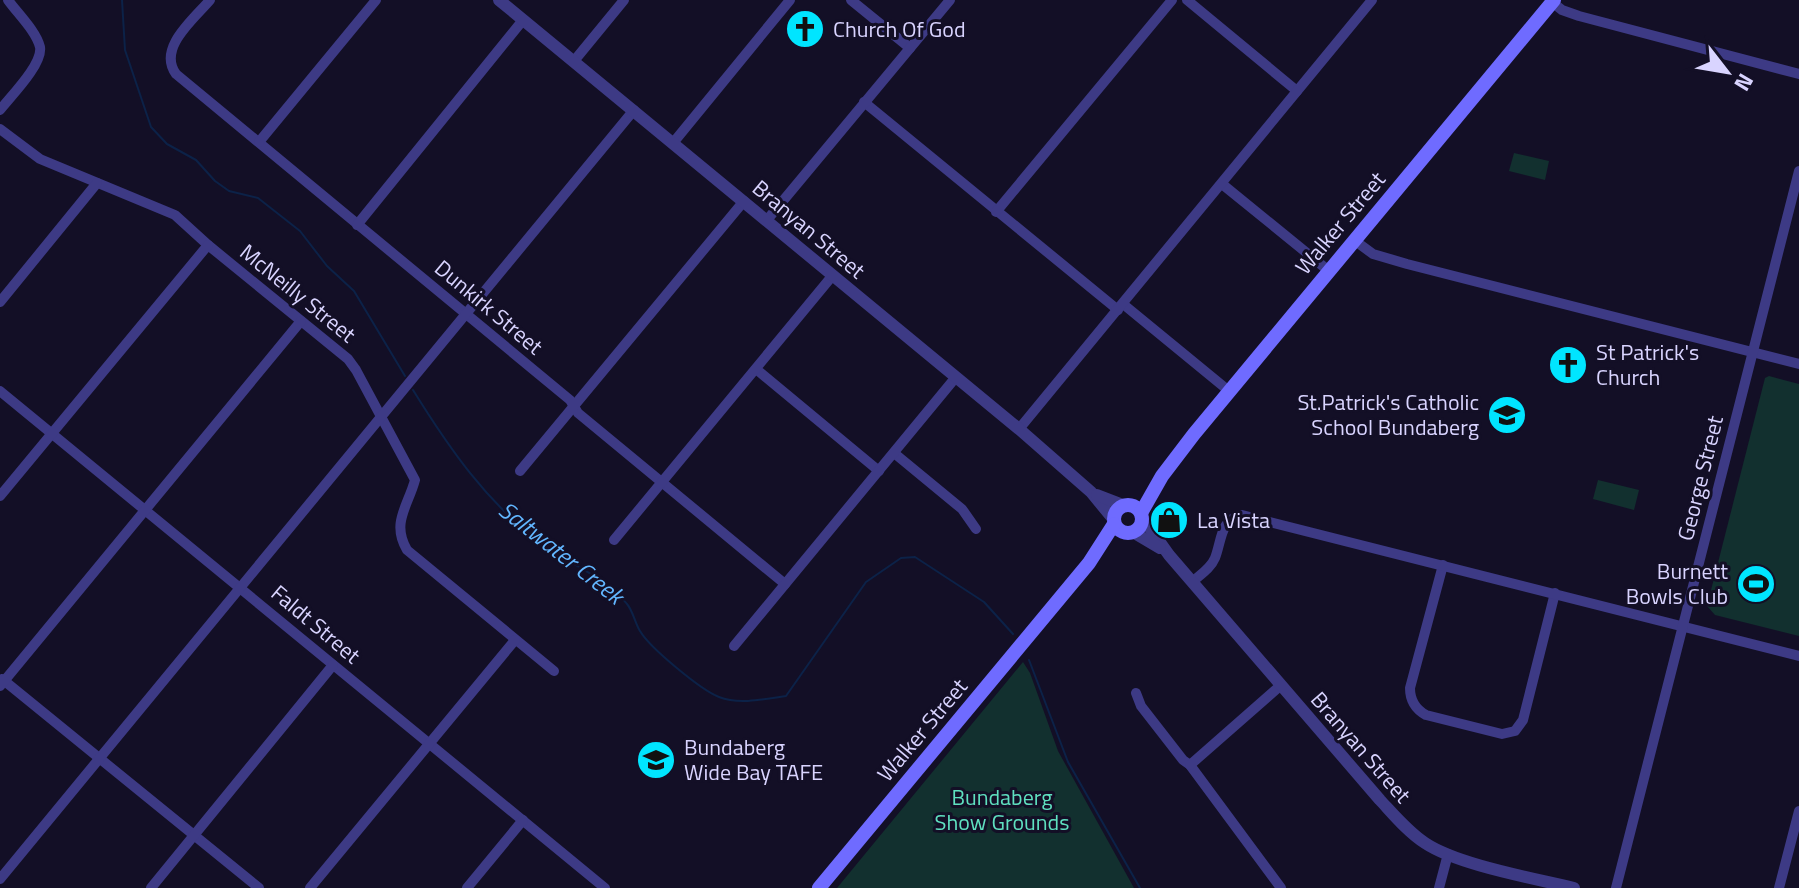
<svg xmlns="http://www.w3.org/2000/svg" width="1799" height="888" font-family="'Titillium Web',sans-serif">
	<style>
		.green { fill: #12302f }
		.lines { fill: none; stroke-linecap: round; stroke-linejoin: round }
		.stream { stroke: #0c2248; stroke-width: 2 }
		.minor { stroke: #3d3a85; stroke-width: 10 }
		.tertiary { stroke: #3d3a85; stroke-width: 12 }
		.secondary { stroke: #6f6bff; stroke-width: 14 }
		.labels { text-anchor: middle; stroke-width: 6; stroke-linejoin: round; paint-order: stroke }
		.poi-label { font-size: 22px; fill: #d9d4ff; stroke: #130f26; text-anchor: start }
		.street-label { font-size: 22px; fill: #d9d4ff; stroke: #130f26 }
		.park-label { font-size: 22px; fill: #5fe0c0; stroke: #130f26 }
		.water-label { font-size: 24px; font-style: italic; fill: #62b6ff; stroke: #130f26 }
	</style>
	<rect width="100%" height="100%" fill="#130f26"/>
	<g class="green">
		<polygon points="1514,153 1549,161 1545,180 1509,171"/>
		<polygon points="1769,376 1799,384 1799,636 1715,615 1707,606 1765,378"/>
		<polygon points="1598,480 1639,490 1634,510 1593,499"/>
		<polygon points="1023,662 1030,673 1058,751 1134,888 837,888"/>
	</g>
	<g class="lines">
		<g class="stream">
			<polyline points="122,0 125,50 151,127 167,144 196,160 215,181 229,191 258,198 300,231 327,266 354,291 405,376"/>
			<path d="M 413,390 C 449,448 487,503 542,544 C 569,564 606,577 627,604 C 633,611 635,623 640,631 C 650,648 701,690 719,697 C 739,705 766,699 786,696 L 866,582 L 901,558 L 915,557 L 984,602 L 1013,634"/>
			<polyline points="1029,660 1068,762 1140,888"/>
		</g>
		<g class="minor">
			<path d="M 210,0 C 194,19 157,48 176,74 L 570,400 L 578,413 L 785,584"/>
			<polyline points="851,0 910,48"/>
			<polyline points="1187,0 1297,91"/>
			<polyline points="1552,2 1562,10 1579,16 1799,74"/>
			<polyline points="574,61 624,0"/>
			<polyline points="864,102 1118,310"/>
			<path d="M 0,110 C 11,96 43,64 40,47 C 36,31 18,14 8,0"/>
			<path d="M 0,129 L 40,159 L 175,215 L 208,245 L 348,359 L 356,370 L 415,480 C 408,506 391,523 407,550 L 554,671"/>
			<polyline points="259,142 376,0"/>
			<polyline points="673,143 790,0"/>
			<polyline points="1222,184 1329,271"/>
			<polyline points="996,212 1172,0"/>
			<polyline points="767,220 950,0"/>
			<polyline points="357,225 523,20"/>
			<polyline points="1354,240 1373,254 1407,264 1799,364"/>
			<polyline points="0,302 97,183"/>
			<polyline points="1123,304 1229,391"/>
			<polyline points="756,369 879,471"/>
			<polyline points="0,391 605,888"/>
			<polyline points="1019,429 1372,0"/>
			<polyline points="894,453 962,509 976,529"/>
			<polyline points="520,471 744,201"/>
			<polyline points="0,496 208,245"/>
			<polyline points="614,540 833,275"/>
			<path d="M 1443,565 L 1410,688 C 1410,700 1415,709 1426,715 L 1502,734 L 1515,731 L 1523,720 L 1555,593"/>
			<path d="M 1192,582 C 1200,575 1211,568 1215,558 C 1222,540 1220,519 1242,515 L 1799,656"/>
			<polyline points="734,646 956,377"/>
			<polyline points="2,679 259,888"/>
			<polyline points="0,686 301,321"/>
			<polyline points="1136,693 1141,706 1183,760 1190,765 1281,888"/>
			<polyline points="1190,765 1280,686"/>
			<polyline points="0,879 634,110"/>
			<polyline points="151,888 333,665"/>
			<polyline points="310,888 515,640"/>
			<polyline points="467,888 523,820"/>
			<polyline points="1439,888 1448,854"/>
			<polyline points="1616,888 1799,171"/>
			<polyline points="1779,888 1799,811"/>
		</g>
		<g class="tertiary">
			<polyline points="499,0 1019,429 1091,492 1114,520"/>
			<polyline points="1097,495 1123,505"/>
			<path d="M 1142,517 L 1169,555 L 1380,800 C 1394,815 1408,832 1425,843 C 1458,865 1533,878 1574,888"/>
			<polyline points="1133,532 1160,548"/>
		</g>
		<g class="secondary">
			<circle cx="1128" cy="519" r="14"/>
			<polyline points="1141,513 1162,476 1194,434 1554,0"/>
			<polyline points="819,888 1089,563 1114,524"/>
		</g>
	</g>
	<defs>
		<symbol id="church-disc" viewBox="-11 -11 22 22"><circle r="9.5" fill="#00e5ff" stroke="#130f26"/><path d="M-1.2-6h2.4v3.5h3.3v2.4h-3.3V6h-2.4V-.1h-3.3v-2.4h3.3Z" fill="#111"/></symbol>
		<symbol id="school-disc" viewBox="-11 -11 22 22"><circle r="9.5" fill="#00e5ff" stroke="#130f26"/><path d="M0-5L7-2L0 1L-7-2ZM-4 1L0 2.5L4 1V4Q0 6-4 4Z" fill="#111"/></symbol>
		<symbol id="shop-disc" viewBox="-11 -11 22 22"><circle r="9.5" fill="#00e5ff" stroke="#130f26"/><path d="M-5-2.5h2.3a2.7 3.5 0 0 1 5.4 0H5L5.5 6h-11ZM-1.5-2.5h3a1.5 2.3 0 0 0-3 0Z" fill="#111"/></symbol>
		<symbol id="stadium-disc" viewBox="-11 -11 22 22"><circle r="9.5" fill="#00e5ff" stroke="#130f26"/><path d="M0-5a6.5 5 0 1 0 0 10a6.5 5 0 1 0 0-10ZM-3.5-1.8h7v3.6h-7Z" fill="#111"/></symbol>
		<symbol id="university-disc" viewBox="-11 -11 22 22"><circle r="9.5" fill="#00e5ff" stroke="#130f26"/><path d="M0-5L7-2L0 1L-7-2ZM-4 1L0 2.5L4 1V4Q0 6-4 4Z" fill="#111"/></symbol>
	</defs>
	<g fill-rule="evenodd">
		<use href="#church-disc" x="783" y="7" width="44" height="44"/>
		<use href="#church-disc" x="1546" y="343" width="44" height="44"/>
		<use href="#school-disc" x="1485" y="393" width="44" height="44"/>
		<use href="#shop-disc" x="1147" y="498" width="44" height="44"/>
		<use href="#stadium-disc" x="1734" y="562" width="44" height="44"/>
		<use href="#university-disc" x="634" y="738" width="44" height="44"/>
	</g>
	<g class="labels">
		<g class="poi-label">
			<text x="833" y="37">Church Of God</text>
			<text x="1596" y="360">St Patrick's<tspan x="1596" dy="25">Church</tspan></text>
			<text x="1479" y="410" text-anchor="end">St.Patrick's Catholic<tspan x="1479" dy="25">School Bundaberg</tspan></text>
			<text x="1197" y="528">La Vista</text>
			<text x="1728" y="579" text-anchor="end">Burnett<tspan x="1728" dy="25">Bowls Club</tspan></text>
			<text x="684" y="755">Bundaberg<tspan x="684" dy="25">Wide Bay TAFE</tspan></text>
		</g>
		<g class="street-label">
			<text transform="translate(1340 223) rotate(-50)" y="8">Walker Street</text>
			<text transform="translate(809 229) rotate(40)" y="8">Branyan Street</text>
			<text transform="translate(298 293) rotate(39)" y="8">McNeilly Street</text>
			<text transform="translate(489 307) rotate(40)" y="8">Dunkirk Street</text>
			<text transform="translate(1700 478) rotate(-76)" y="8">George Street</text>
			<text transform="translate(316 624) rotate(40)" y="8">Faldt Street</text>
			<text transform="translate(922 730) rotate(-50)" y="8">Walker Street</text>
			<text transform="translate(1361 747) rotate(49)" y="8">Branyan Street</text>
		</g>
		<g class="park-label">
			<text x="1002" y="805">Bundaberg<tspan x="1002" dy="25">Show Grounds</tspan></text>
		</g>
		<g class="water-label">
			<text transform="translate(561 553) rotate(38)" y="8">Saltwater Creek</text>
		</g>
	</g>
	<g transform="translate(1727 72) rotate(121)" stroke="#130f26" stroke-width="6" paint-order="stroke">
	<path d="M0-6L14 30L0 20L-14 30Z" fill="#d9d4ff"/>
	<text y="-12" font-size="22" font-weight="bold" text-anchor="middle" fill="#d9d4ff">N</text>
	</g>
</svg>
